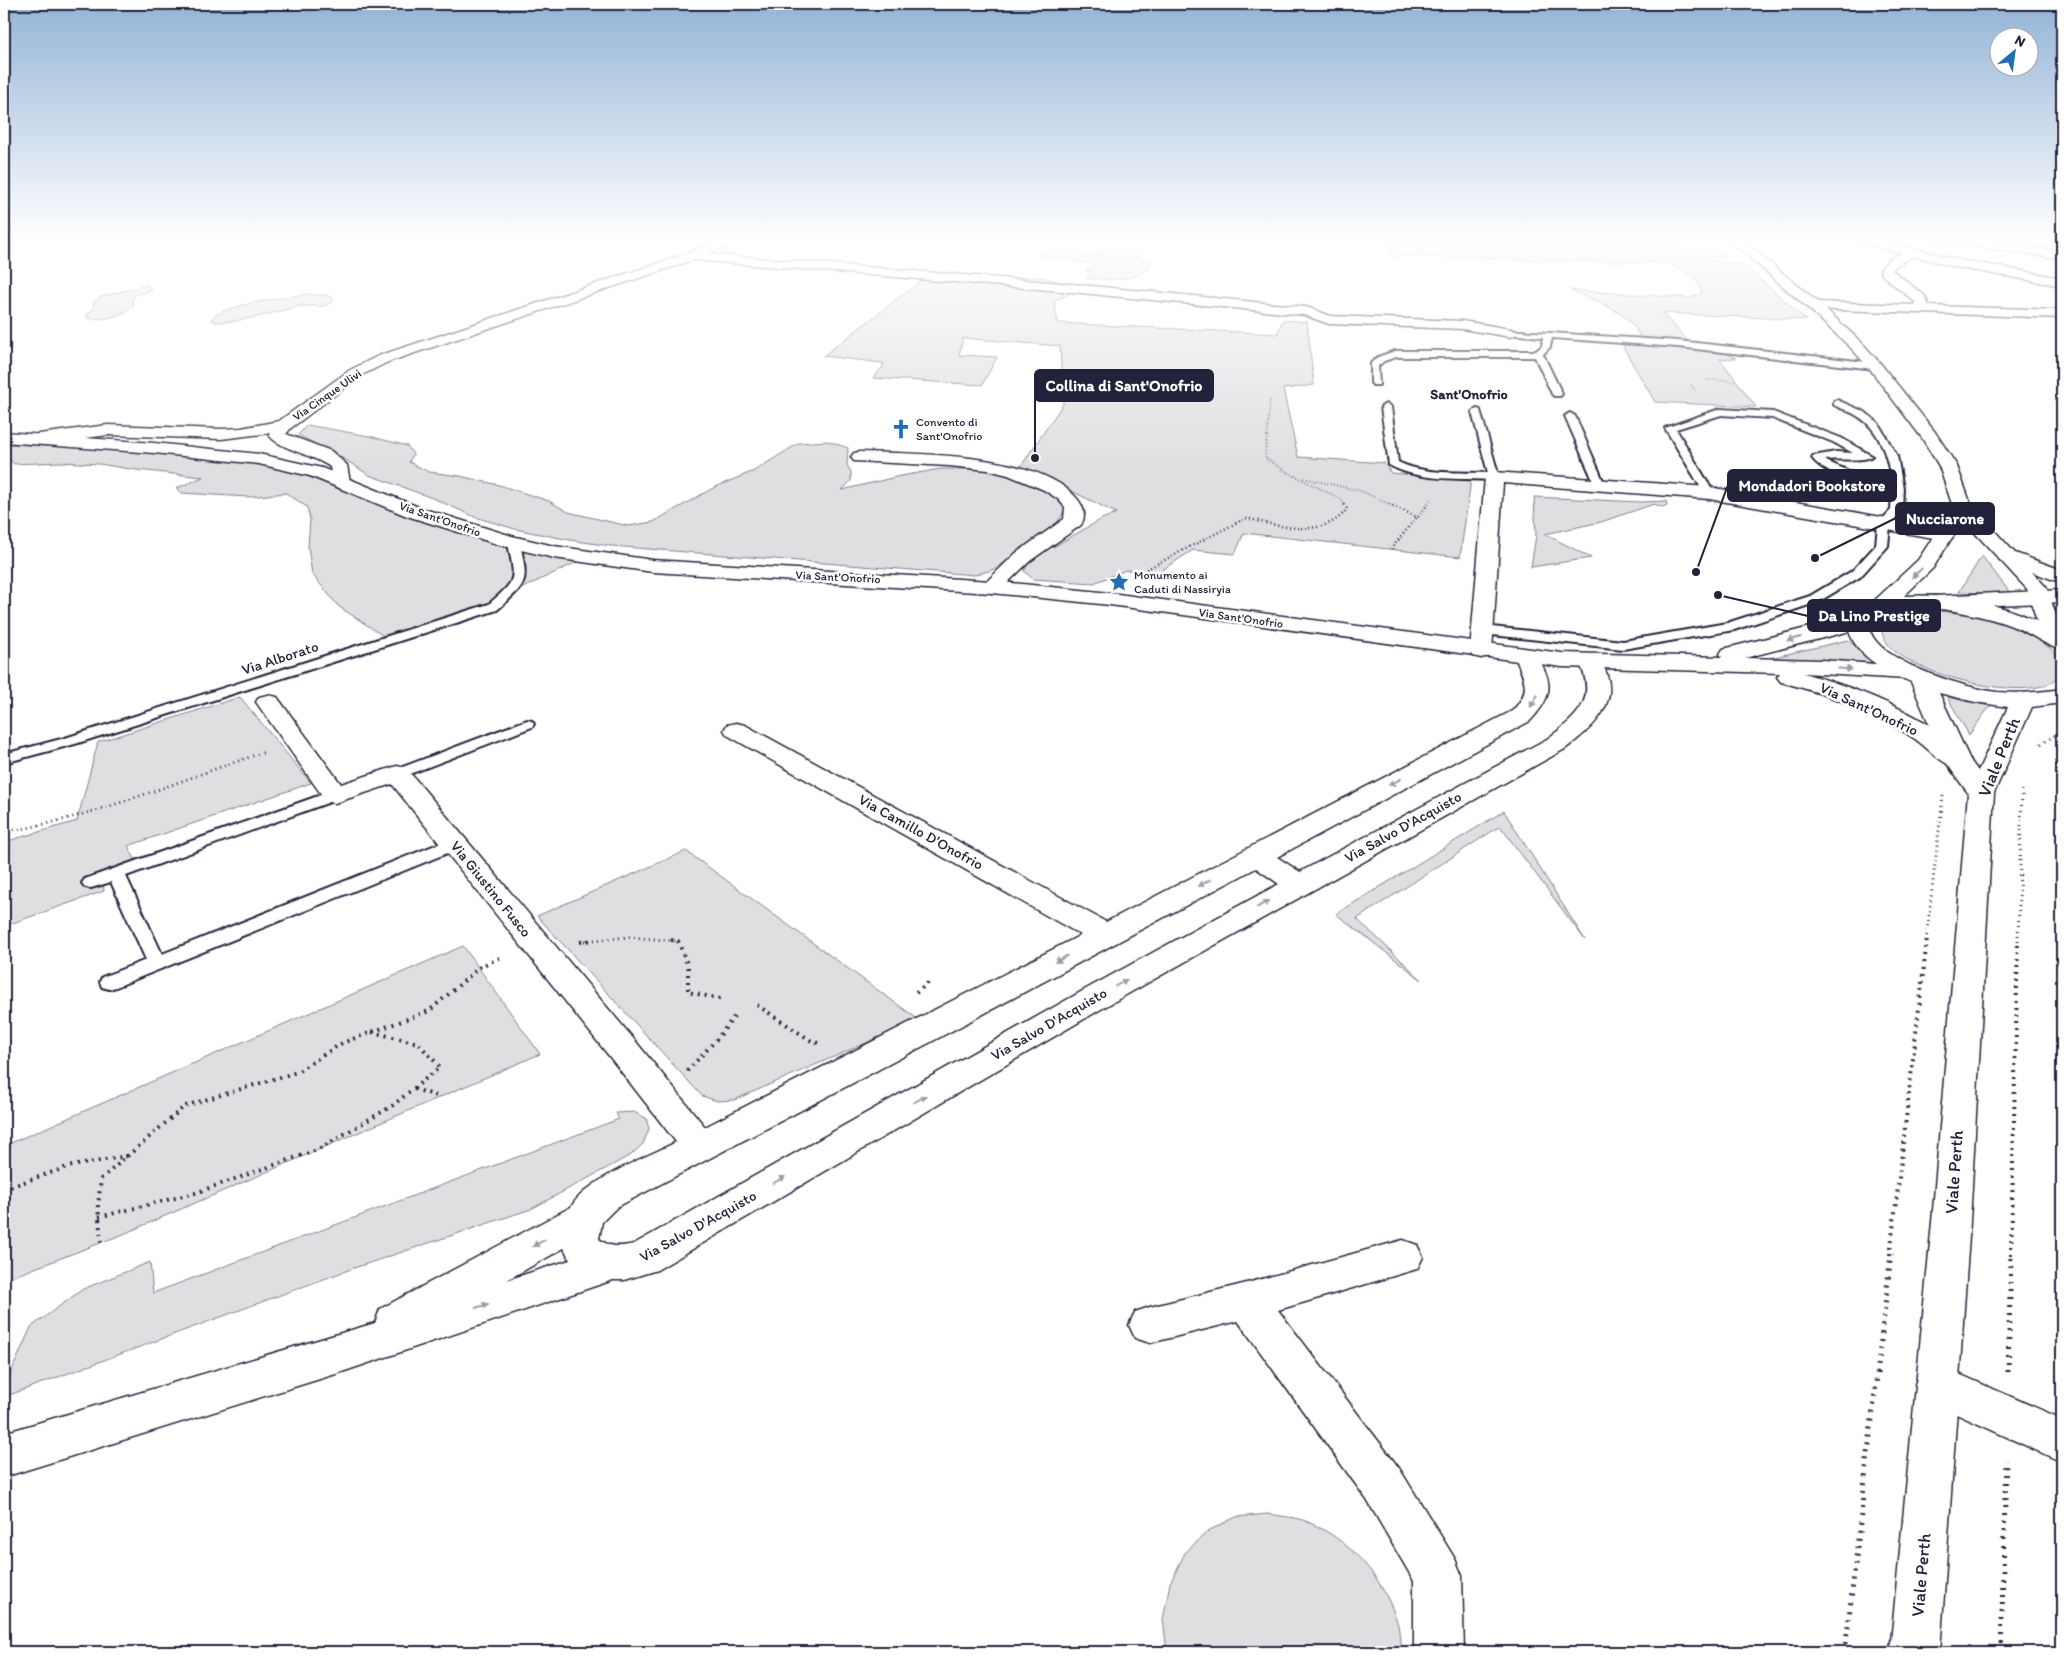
<svg xmlns="http://www.w3.org/2000/svg" width="2066" height="1656" font-family="Itim,sans-serif">
	<style>
		.green { fill: #dfdfe2; stroke: #80808e }
		.lines { fill: none; stroke-linecap: round; stroke-linejoin: round }
		.service-casing { stroke: #22223b; stroke-width: 4 }
		.minor-casing { stroke: #22223b; stroke-width: 3 }
		.tertiary-casing { stroke: #22223b; stroke-width: 3 }
		.secondary-casing { stroke: #22223b; stroke-width: 3 }
		.path-far4 { stroke: #22223b; stroke-width: 2; stroke-dasharray: 0.5 2.5; stroke-linecap: butt }
		.path-far3 { stroke: #22223b; stroke-width: 2.5; stroke-dasharray: 1 3; stroke-linecap: butt }
		.path-far2 { stroke: #22223b; stroke-width: 3; stroke-dasharray: 1 4; stroke-linecap: butt }
		.path-far1 { stroke: #22223b; stroke-width: 4; stroke-dasharray: 2 5; stroke-linecap: butt }
		.path { stroke: #22223b; stroke-width: 5; stroke-dasharray: 2 6; stroke-linecap: butt }
		.service { fill: #fff; fill-rule: evenodd }
		.minor { fill: #fff; fill-rule: evenodd }
		.tertiary { fill: #fff; fill-rule: evenodd }
		.secondary { fill: #fff; fill-rule: evenodd }
		.oneway { fill: #9c9ca7 }
		.labels { text-anchor: middle; stroke-width: 5; stroke-linejoin: round; paint-order: stroke }
		.far-street-label { font-size: 12px; fill: #22223b; stroke: #fff }
		.far-poi-label { font-size: 12px; fill: #22223b; stroke: #fff; text-anchor: start }
		.far-neighbourhood-label { font-size: 14px; font-weight: bold; fill: #22223b; stroke: #fff }
		.street-label { font-size: 15px; fill: #22223b; stroke: #fff }
		.near-street-label { font-size: 18px; fill: #22223b; stroke: #fff }
		.leader { fill: none; stroke: #22223b; stroke-width: 2 }
		.callout-dot { fill: #22223b; stroke: #fff; stroke-width: 2 }
		.callout { fill: #22223b; stroke: #22223b; stroke-width: 2 }
		.callout-label { font-size: 16px; text-anchor: middle; font-weight: bold; fill: #fff }
	</style>
	<rect width="100%" height="100%" fill="#fff"/>
	<filter id="ink" filterUnits="userSpaceOnUse"><feTurbulence type="fractalNoise" baseFrequency=".02" numOctaves="2"/><feDisplacementMap in="SourceGraphic" scale="10" xChannelSelector="R" yChannelSelector="G"/><feConvolveMatrix kernelMatrix="1 2 1 2 8 2 1 2 1" color-interpolation-filters="sRGB"/></filter>
	<g filter="url(#ink)">
		<g class="green">
			<path d="M 1660,238 L 1691,251 L 1725,251 L 1729,256 L 1704,257 L 1712,261 L 1744,265 L 1806,320 L 1662,313 L 1689,342 L 1640,339 C 1633,311 1593,301 1570,290 L 1689,298 L 1702,293 C 1697,273 1684,271 1667,263 L 1391,256 L 1387,240 Z"/>
			<path d="M 1055,249 C 1062,250 1070,250 1076,252 C 1085,254 1091,258 1101,256 L 1094,253 C 1105,247 1128,246 1137,255 L 1134,257 L 1151,261 C 1147,283 1104,280 1086,278 L 1091,272 L 1086,270 L 1095,266 L 1093,264 L 1040,255 L 1043,252 Z"/>
			<path d="M 926,277 L 1008,279 L 1022,277 L 1041,277 L 1057,281 L 1069,294 L 1054,301 L 1058,323 L 1277,334 L 1283,320 L 1307,322 L 1314,385 L 1283,389 L 1298,457 L 1384,463 L 1391,473 L 1471,480 L 1460,557 L 1244,533 L 1235,554 L 1193,550 L 1159,572 L 1126,570 L 1094,583 L 1033,579 L 1024,571 C 1031,559 1039,548 1053,547 L 1102,519 L 1116,513 L 1021,466 L 1063,404 L 1060,346 L 963,338 L 959,355 L 997,357 L 982,385 L 873,378 L 883,367 L 883,363 L 823,356 Z"/>
			<path d="M 147,285 L 152,290 L 135,295 L 132,300 L 134,306 C 123,316 102,321 87,318 L 87,314 L 93,310 L 94,302 L 100,297 Z"/>
			<path d="M 310,294 L 329,296 L 333,299 L 332,302 L 324,306 L 300,306 L 257,317 L 228,322 L 215,322 L 211,319 C 222,305 291,296 310,294 Z"/>
			<polygon points="1628,343 1723,352 1736,358 1720,359 1756,407 1655,402 1623,347"/>
			<polygon points="307,425 369,436 407,446 413,454 409,462 429,472 460,476 499,485 549,501 568,512 628,526 653,522 715,487 754,471 799,443 828,441 848,448 847,465 851,472 851,481 842,490 896,477 940,469 987,469 1038,480 1070,501 1053,530 995,569 975,575 611,546 570,540 515,529 475,517 435,499 369,475 341,457 298,435"/>
			<polygon points="8,444 140,451 262,463 296,472 441,527 577,562 485,606 385,637 338,606 312,574 308,547 310,519 307,507 286,493 248,497 182,493 177,488 203,477 137,470 99,464 61,462 14,464 4,454 4,450"/>
			<polygon points="1534,497 1640,502 1666,501 1667,505 1662,507 1654,504 1601,522 1545,534 1591,558 1531,567 1536,535"/>
			<polygon points="1982,556 2011,594 1959,592"/>
			<path d="M 1922,610 C 1964,612 2005,620 2041,642 C 2048,647 2057,653 2061,661 C 2062,664 2062,669 2062,672 C 2060,675 2057,679 2054,681 C 2023,703 1903,673 1885,640 C 1883,637 1882,632 1881,629 C 1890,613 1905,613 1922,610 Z"/>
			<polygon points="1848,640 1876,663 1770,658"/>
			<polygon points="240,697 311,783 128,846 136,861 102,874 104,891 4,926 4,842 77,821 98,742"/>
			<polygon points="1947,697 1990,706 1969,735"/>
			<polygon points="1504,811 1585,940 1500,826 1357,919 1422,980 1336,914"/>
			<polygon points="686,851 919,1020 734,1100 717,1101 702,1096 537,916"/>
			<polygon points="463,946 540,1054 121,1235 4,1280 4,1146"/>
			<polygon points="634,1112 646,1118 649,1129 643,1144 631,1155 531,1209 351,1269 4,1397 4,1388 31,1327 83,1289 150,1262 153,1293 619,1119 616,1113"/>
			<path d="M 1268,1514 C 1279,1516 1292,1517 1303,1520 C 1349,1538 1384,1577 1398,1625 C 1400,1634 1400,1644 1401,1652 L 1167,1652 L 1163,1619 L 1170,1583 L 1185,1553 L 1208,1531 L 1236,1517 Z"/>
		</g>
		<g class="lines">
			<defs>
				<g id="service">
					<polygon points="1503,330 1678,341 1875,363 1879,366 1875,369 1678,347 1552,338 1550,347 1543,354 1562,394 1560,396 1554,396 1552,394 1535,357 1396,357 1384,361 1378,366 1379,385 1373,385 1371,383 1371,363 1378,357 1395,351 1536,351 1542,346 1543,337 1506,334 1503,334"/>
					<path d="M 1837,400 L 1865,412 L 1878,423 L 1897,456 L 1903,488 L 1902,511 L 1890,525 L 1888,546 L 1860,577 L 1818,602 L 1734,630 L 1623,649 L 1482,634 L 1475,630 L 1482,626 L 1623,641 L 1727,623 L 1810,596 L 1852,571 L 1876,545 L 1878,524 L 1891,510 L 1892,486 C 1866,483 1830,480 1812,458 L 1813,456 L 1836,452 L 1853,453 L 1833,442 L 1772,418 L 1721,415 L 1676,429 L 1714,493 L 1709,496 L 1704,493 L 1665,428 L 1720,409 L 1773,412 L 1841,438 L 1872,456 C 1865,462 1837,458 1825,460 L 1828,462 L 1856,474 L 1891,479 C 1887,456 1880,430 1859,417 C 1852,412 1842,409 1834,405 L 1834,401 Z"/>
					<path d="M 1386,404 L 1391,407 L 1398,462 C 1424,475 1459,472 1488,473 L 1472,412 L 1477,409 L 1480,410 L 1499,477 L 1494,480 C 1460,478 1420,482 1389,465 L 1381,407 Z"/>
					<polygon points="1570,413 1575,416 1605,485 1604,487 1596,487 1595,485 1565,416"/>
					<path d="M 514,540 L 520,543 C 528,583 529,582 497,610 L 75,744 L 4,763 L 4,754 L 65,738 L 489,604 C 518,579 515,580 508,543 Z"/>
					<polygon points="527,720 532,721 534,724 532,727 402,777 392,777 389,774 392,771"/>
					<polygon points="335,790 341,792 343,795 341,798 126,876 162,954 448,840 460,840 462,844 460,848 116,987 109,989 102,987 100,982 102,977 146,960 111,882 91,888 85,887 82,883 85,879"/>
				</g>
				<g id="minor">
					<path d="M 727,238 L 744,238 L 708,254 L 1061,283 L 1306,307 L 1331,316 L 1462,321 L 1511,329 L 1518,333 L 1511,337 L 1462,329 L 1329,324 L 1304,315 L 1061,291 L 693,260 L 388,362 L 360,376 L 291,428 L 286,434 L 331,451 L 347,465 L 350,482 L 347,486 L 341,487 L 335,486 L 332,482 L 330,467 C 314,455 277,448 269,435 L 270,433 L 221,439 L 108,435 L 39,444 L 33,443 L 31,439 L 33,435 L 39,434 L 108,425 L 221,429 L 241,428 L 279,421 L 350,370 L 378,356 L 680,256 Z"/>
					<polygon points="1849,238 1870,238 1960,260 2062,278 2062,286 1960,268 1914,256 1897,265 1892,270 1925,296 1929,306 2062,310 2062,318 1809,309 1807,306 1809,303 1814,302 1916,305 1914,301 1883,276 1880,270 1889,259 1902,253 1850,240"/>
					<polygon points="1932,238 1964,238 2062,252 2062,259 1937,241"/>
					<path d="M 860,452 C 917,454 1042,452 1079,501 C 1084,508 1086,517 1081,525 L 1030,561 L 999,591 L 992,593 L 985,591 L 982,587 L 985,583 L 1016,553 L 1064,519 L 1065,507 L 1058,499 L 1044,490 L 1008,475 L 988,470 L 949,466 L 854,461 L 851,457 L 854,453 Z"/>
					<polygon points="1494,472 1709,487 1945,528 1952,530 1955,534 1952,538 1945,540 1709,499 1503,483 1492,651 1489,656 1481,658 1473,656 1470,651 1485,477 1488,473"/>
					<polygon points="2007,550 2062,570 2062,583 2000,560 1997,556 2000,552"/>
					<polygon points="2062,590 2062,602 1934,608 1926,607 1923,602 1926,597 1934,596"/>
					<path d="M 1526,650 L 1534,652 C 1554,681 1554,696 1530,721 L 1277,857 L 1300,872 L 1547,739 C 1577,717 1598,700 1579,662 L 1582,657 L 1590,655 L 1598,657 C 1626,698 1597,725 1565,749 L 1108,1005 L 657,1270 L 624,1280 L 613,1280 L 336,1374 L 4,1477 L 4,1433 L 375,1323 L 380,1309 L 571,1207 C 587,1179 647,1157 676,1142 L 613,1061 L 392,784 L 335,803 L 326,801 L 256,702 L 259,697 L 268,695 L 277,697 L 341,784 L 397,766 L 406,768 L 637,1043 L 705,1127 L 1081,935 L 727,735 L 724,730 L 727,725 L 736,723 L 745,725 L 1106,922 L 1512,711 C 1532,691 1525,680 1515,657 L 1518,652 ZM 1256,868 L 1279,884 L 1086,989 L 634,1244 C 620,1247 610,1248 599,1239 L 602,1222 L 617,1207 L 931,1042 ZM 564,1248 L 570,1260 L 507,1280 Z"/>
					<polygon points="1403,1240 1417,1245 1423,1257 1417,1269 1278,1310 1399,1468 1455,1559 1462,1576 1464,1652 1414,1652 1414,1581 1367,1500 1238,1321 1150,1343 1135,1338 1129,1325 1135,1312 1150,1307 1247,1283"/>
					<polygon points="1936,1364 2062,1419 2062,1462 1921,1398 1915,1384 1921,1370"/>
				</g>
				<path id="tertiary" d="M 4,432 L 154,443 L 259,454 L 322,468 L 421,508 L 512,536 L 554,546 L 653,560 L 992,581 L 1110,593 L 1562,653 L 1722,657 L 1720,654 L 1723,649 L 1858,615 L 1866,617 L 1869,622 L 1866,627 L 1745,658 L 1822,660 L 1915,667 L 1919,672 L 1915,677 L 1907,679 L 1803,673 C 1851,686 1942,719 1971,761 L 1967,766 C 1945,772 1930,748 1912,737 C 1873,710 1827,694 1781,682 L 1777,677 L 1780,673 L 1562,667 L 1110,605 L 992,593 L 653,572 L 554,558 L 500,545 L 407,516 L 310,476 L 259,464 L 154,453 L 4,442 Z"/>
				<path id="secondary" d="M 1727,238 L 1740,238 L 1819,303 L 1861,342 L 1880,363 L 1935,432 L 1957,466 L 1971,505 L 2046,587 L 2062,631 L 2062,650 C 2046,646 2032,634 2017,628 C 1987,615 1891,592 1869,623 C 1870,628 1870,633 1873,637 C 1890,665 1966,688 1997,692 C 2020,694 2040,692 2062,689 L 2062,703 L 2032,707 L 1994,793 L 1970,1222 L 1940,1652 L 1890,1652 L 1932,1222 L 1968,793 L 1945,761 L 1911,682 C 1884,670 1851,655 1847,622 L 1857,608 L 1874,601 L 1918,560 L 1953,507 L 1939,466 L 1922,438 L 1870,369 L 1851,348 L 1809,309 ZM 1963,520 L 2027,589 L 2037,621 C 1997,602 1948,593 1904,596 L 1933,568 ZM 1939,693 L 1975,702 L 2008,707 L 1978,771 L 1970,760 Z"/>
			</defs>
			<use href="#service" class="service-casing"/>
			<use href="#minor" class="minor-casing"/>
			<use href="#tertiary" class="tertiary-casing"/>
			<use href="#secondary" class="secondary-casing"/>
			<g class="path-far4">
				<polyline points="1707,380 1736,381"/>
				<polyline points="1691,385 1696,392"/>
				<polyline points="1270,400 1265,458 1287,472 1341,499 1345,505"/>
				<polyline points="1304,478 1361,491 1391,505"/>
				<polyline points="1427,505 1432,498"/>
			</g>
			<g class="path-far3">
				<polyline points="1389,504 1417,517 1391,549"/>
				<polyline points="1418,517 1428,504"/>
				<path d="M 1143,571 L 1246,518 C 1277,526 1324,540 1347,509 L 1344,504"/>
			</g>
			<g class="path-far2">
				<polyline points="2041,744 2062,731"/>
				<path d="M 4,832 C 95,818 178,780 265,752"/>
				<polyline points="584,941 629,937 678,941"/>
				<polyline points="1926,941 1943,796"/>
				<polyline points="2018,941 2022,786"/>
			</g>
			<g class="path-far1">
				<polyline points="671,940 678,941 688,966 688,992 725,1000"/>
				<polyline points="580,942 592,940"/>
				<polyline points="916,993 929,982"/>
				<polyline points="757,1005 810,1040 820,1044"/>
				<polyline points="687,1071 717,1039 737,1013"/>
				<polyline points="414,1089 441,1097"/>
				<polyline points="4,1189 67,1167 127,1156"/>
				<polyline points="99,1217 195,1193 317,1150 392,1106 440,1067 418,1043 372,1032"/>
				<polyline points="101,1242 98,1206 101,1179 185,1106 297,1072 342,1043 429,1011 481,966 502,957"/>
				<polyline points="1890,1255 1927,940"/>
				<polyline points="2011,1255 2018,940"/>
			</g>
			<g class="path">
				<polyline points="2008,1372 2011,1254"/>
				<polyline points="1845,1652 1891,1254"/>
				<polyline points="2001,1652 2006,1460"/>
			</g>
			<use href="#service" class="service"/>
			<use href="#minor" class="minor"/>
			<use href="#tertiary" class="tertiary"/>
			<use href="#secondary" class="secondary"/>
		</g>
		<defs><path id="oneway-solid" d="M-6-.8H1V-3.2L6.5 0L1 3.2V.8H-6Z" transform="scale(1.25)"/></defs>
		<g class="oneway">
			<use href="#oneway-solid" transform="translate(1917 573) rotate(137)"/>
			<use href="#oneway-solid" transform="translate(1794 639) rotate(165)"/>
			<use href="#oneway-solid" transform="translate(1845 669) rotate(3)"/>
			<use href="#oneway-solid" transform="translate(1534 701) rotate(122)"/>
			<use href="#oneway-solid" transform="translate(1395 782) rotate(152)"/>
			<use href="#oneway-solid" transform="translate(1204 883) rotate(152)"/>
			<use href="#oneway-solid" transform="translate(1263 904) rotate(-29)"/>
			<use href="#oneway-solid" transform="translate(1061 959) rotate(152)"/>
			<use href="#oneway-solid" transform="translate(1121 983) rotate(-29)"/>
			<use href="#oneway-solid" transform="translate(920 1099) rotate(-30)"/>
			<use href="#oneway-solid" transform="translate(779 1180) rotate(-30)"/>
			<use href="#oneway-solid" transform="translate(539 1243) rotate(151)"/>
			<use href="#oneway-solid" transform="translate(482 1306) rotate(-18)"/>
		</g>
	</g>
	<linearGradient id="sky" x2="0" y2="1"><stop stop-color="#93b4d6"/><stop offset="0.51" stop-color="#fff"/><stop offset="1" stop-color="#fff" stop-opacity="0"/></linearGradient>
	<rect width="2066" height="470" fill="url(#sky)"/>
	<defs>
		<symbol id="church-bare" viewBox="-9 -9 18 18"><path d="M-1.2-6h2.4v3.5h3.3v2.4h-3.3V6h-2.4V-.1h-3.3v-2.4h3.3Z" fill="#1f6fb2" stroke="#fff" stroke-width="2.5" paint-order="stroke"/></symbol>
		<symbol id="sight-bare" viewBox="-9 -9 18 18"><path d="M0-6L1.8-2.2L6-1.7L2.9 1.2L3.7 5.4L0 3.3L-3.7 5.4L-2.9 1.2L-6-1.7L-1.8-2.2Z" fill="#1f6fb2" stroke="#fff" stroke-width="2.5" paint-order="stroke"/></symbol>
	</defs>
	<g fill-rule="evenodd">
		<use href="#church-bare" x="887" y="415" width="28" height="28"/>
		<use href="#sight-bare" x="1105" y="568" width="28" height="28"/>
	</g>
	<g class="labels">
		<g class="far-street-label">
			<text transform="translate(327 395) rotate(-35)" y="4">Via Cinque Ulivi</text>
			<text transform="translate(440 519) rotate(19)" y="4">Via Sant'Onofrio</text>
			<text transform="translate(838 577) rotate(3)" y="4">Via Sant'Onofrio</text>
			<text transform="translate(1241 618) rotate(8)" y="4">Via Sant'Onofrio</text>
		</g>
		<g class="far-poi-label">
			<text x="916" y="426">Convento di<tspan x="916" dy="14">Sant'Onofrio</tspan></text>
			<text x="1134" y="579">Monumento ai<tspan x="1134" dy="14">Caduti di Nassiryia</tspan></text>
		</g>
		<g class="far-neighbourhood-label">
			<text x="1469" y="399">Sant'Onofrio</text>
		</g>
		<g class="street-label">
			<text transform="translate(280 658) rotate(-18)" y="5">Via Alborato</text>
			<text transform="translate(1869 709) rotate(25)" y="5">Via Sant'Onofrio</text>
			<text transform="translate(1403 827) rotate(-29)" y="5">Via Salvo D'Acquisto</text>
			<text transform="translate(921 832) rotate(29)" y="5">Via Camillo D'Onofrio</text>
			<text transform="translate(491 889) rotate(51)" y="5">Via Giustino Fusco</text>
			<text transform="translate(1049 1024) rotate(-30)" y="5">Via Salvo D'Acquisto</text>
			<text transform="translate(698 1226) rotate(-29)" y="5">Via Salvo D'Acquisto</text>
		</g>
		<g class="near-street-label">
			<text transform="translate(1999 757) rotate(-68)" y="6">Viale Perth</text>
			<text transform="translate(1954 1172) rotate(-86)" y="6">Viale Perth</text>
			<text transform="translate(1921 1575) rotate(-85)" y="6">Viale Perth</text>
		</g>
	</g>
	<path class="leader" d="M1035 458L1035 385M1696 572L1728 485M1815 558L1896 518M1718 595L1808 616"/>
	<g class="callout-dot">
		<circle cx="1035" cy="458" r="5"/>
		<circle cx="1696" cy="572" r="5"/>
		<circle cx="1815" cy="558" r="5"/>
		<circle cx="1718" cy="595" r="5"/>
	</g>
	<g class="callout">
		<rect x="1035" y="370" width="178" height="31" rx="5"/>
		<rect x="1728" y="470" width="168" height="31" rx="5"/>
		<rect x="1896" y="503" width="98" height="31" rx="5"/>
		<rect x="1808" y="600" width="132" height="31" rx="5"/>
	</g>
	<g class="callout-label">
		<text x="1124" y="391">Collina di Sant'Onofrio</text>
		<text x="1812" y="491">Mondadori Bookstore</text>
		<text x="1945" y="524">Nucciarone</text>
		<text x="1874" y="621">Da Lino Prestige</text>
	</g>
	<rect width="2066" height="1656" fill="none" stroke="#fff" stroke-width="20"/>
	<rect x="10" y="10" width="2046" height="1636" fill="none" stroke="#22223b" stroke-width="2" filter="url(#ink)"/>
	<g transform="translate(2014 52) rotate(29)"><circle r="24" fill="#ffffff" stroke="#a7a7b1"/>
	<path d="M0-4L9 19L0 12L-9 19Z" fill="#1f6fb2"/>
	<text y="-8" font-size="14" font-weight="bold" text-anchor="middle" fill="#22223b">N</text>
	</g>
</svg>
